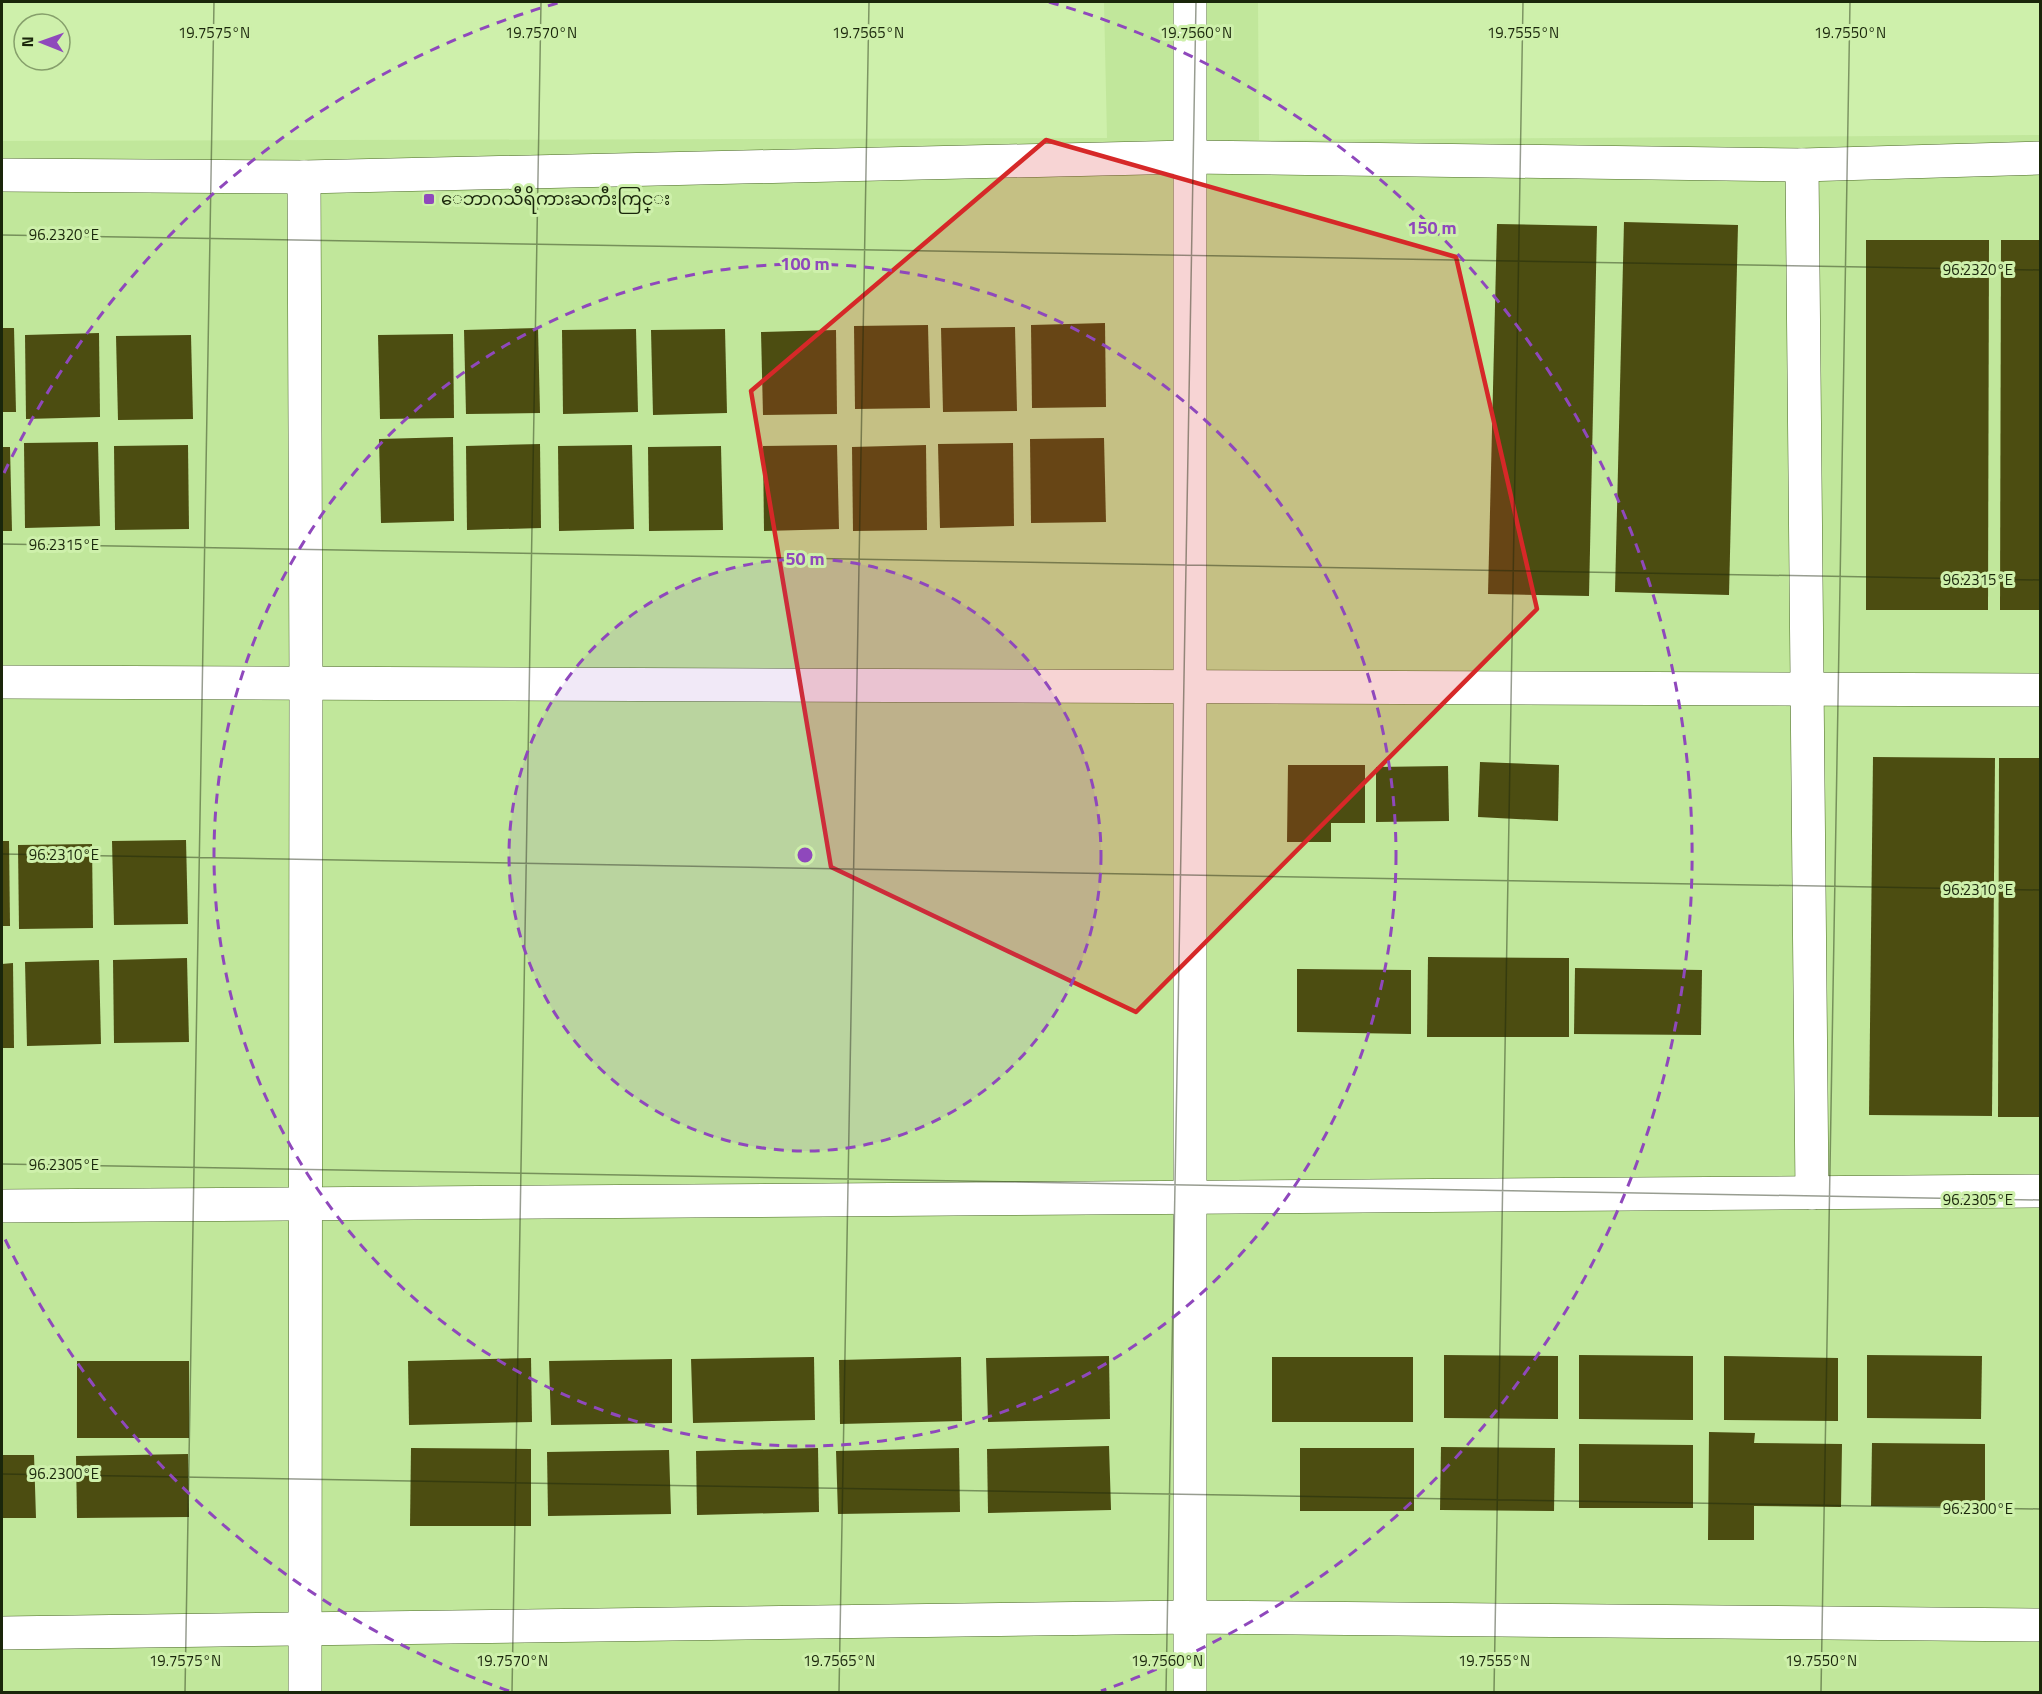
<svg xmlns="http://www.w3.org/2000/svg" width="2042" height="1694" font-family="'Titillium Web','Noto Sans Myanmar',sans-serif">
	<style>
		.built { fill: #c1e79b }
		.building { fill: #4c4d11 }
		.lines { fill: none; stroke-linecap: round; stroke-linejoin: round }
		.minor-casing { stroke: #4b6827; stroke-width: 34 }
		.minor { stroke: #fff; stroke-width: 33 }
		.marked { fill: #d62828; fill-opacity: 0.2; stroke: #d62828; stroke-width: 4.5; stroke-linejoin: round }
		.ticks { fill: none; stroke: #1a260b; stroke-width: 1.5; stroke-opacity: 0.45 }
		.ring { fill: none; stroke: #8f48bc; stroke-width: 3; stroke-dasharray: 10 8 }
		.poi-dot { fill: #8f48bc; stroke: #cef0ab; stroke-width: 2 }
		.labels { text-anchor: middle; stroke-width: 6; stroke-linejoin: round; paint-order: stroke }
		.poi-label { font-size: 18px; fill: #1a260b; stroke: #cef0ab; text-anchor: start }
		.ticks-label { font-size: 15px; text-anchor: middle; fill: #1a260b; stroke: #cef0ab; stroke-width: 6; stroke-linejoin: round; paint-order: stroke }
		.centre { fill: #8f48bc; stroke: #cef0ab; stroke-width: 3 }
		.ring-label { font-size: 18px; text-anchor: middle; font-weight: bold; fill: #8f48bc; stroke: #cef0ab; stroke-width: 6; stroke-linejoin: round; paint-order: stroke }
	</style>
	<rect width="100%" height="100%" fill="#cef0ab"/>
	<polygon class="built" points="1104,2 1258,2 1259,140 2040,135 2040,1692 2,1692 2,141 1107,138"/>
	<g class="building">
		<polygon points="1624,222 1738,225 1729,595 1615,592"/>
		<polygon points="1497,224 1597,226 1589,596 1488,594"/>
		<polygon points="1866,240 1989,240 1988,610 1866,610"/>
		<polygon points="2001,240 2040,240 2040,610 2000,610"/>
		<polygon points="1105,323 1106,407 1032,408 1031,325"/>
		<polygon points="928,325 930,408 855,409 854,326"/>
		<polygon points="1015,327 1017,411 943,412 941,328"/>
		<polygon points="2,328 14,328 16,412 2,412"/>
		<polygon points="538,328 540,413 466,414 464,330"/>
		<polygon points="636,329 638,412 563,414 562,330"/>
		<polygon points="725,329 727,413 653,415 651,330"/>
		<polygon points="836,330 837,414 763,415 761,332"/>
		<polygon points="99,333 100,417 26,419 25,335"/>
		<polygon points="453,334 454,418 380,419 378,335"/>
		<polygon points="191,335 193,419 118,420 116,336"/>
		<polygon points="453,437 454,521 381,523 379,439"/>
		<polygon points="1104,438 1106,522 1031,523 1030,439"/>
		<polygon points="98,442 100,526 25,528 24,443"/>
		<polygon points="1013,443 1014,526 940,528 938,444"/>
		<polygon points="540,444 541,528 467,530 466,446"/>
		<polygon points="188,445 189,529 115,530 114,446"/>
		<polygon points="632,445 634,529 559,531 558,446"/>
		<polygon points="837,445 839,529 764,531 763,446"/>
		<polygon points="926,445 927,530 853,531 852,447"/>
		<polygon points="721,446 723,530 649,531 648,447"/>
		<polygon points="2,447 10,447 12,531 2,531"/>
		<polygon points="1873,757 1995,758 1992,1116 1869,1115"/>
		<polygon points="1999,758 2040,758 2040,1117 1998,1117"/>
		<polygon points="1480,762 1559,765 1558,821 1478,817"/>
		<polygon points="1288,765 1365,765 1365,823 1331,823 1331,842 1287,842"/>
		<polygon points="1448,766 1449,821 1376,822 1376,767"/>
		<polygon points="186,840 188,924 114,925 112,841"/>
		<polygon points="2,841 9,841 10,926 2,926"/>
		<polygon points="92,844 93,928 19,929 18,845"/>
		<polygon points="1428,957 1569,958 1569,1037 1427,1037"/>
		<polygon points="187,958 189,1042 114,1043 113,960"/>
		<polygon points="99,960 101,1044 27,1046 25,962"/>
		<polygon points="13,963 14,1048 2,1048 2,964"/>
		<polygon points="1575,968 1702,970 1701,1035 1574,1034"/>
		<polygon points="1297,969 1411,970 1411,1034 1297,1032"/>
		<polygon points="1444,1355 1558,1356 1558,1419 1444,1418"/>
		<polygon points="1579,1355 1693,1356 1693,1420 1579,1419"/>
		<polygon points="1867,1355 1982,1356 1981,1419 1867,1418"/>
		<polygon points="1109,1356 1110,1419 988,1422 986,1358"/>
		<polygon points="1724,1356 1838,1358 1838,1421 1724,1420"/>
		<polygon points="814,1357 815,1420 693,1423 691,1359"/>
		<polygon points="961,1357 962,1421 840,1424 839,1360"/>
		<rect x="1272" y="1357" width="141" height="65"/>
		<polygon points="531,1358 532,1422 409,1425 408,1361"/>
		<polygon points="672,1359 672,1423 551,1425 549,1361"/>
		<rect x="77" y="1361" width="112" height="77"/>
		<polygon points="1709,1432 1755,1433 1754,1443 1842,1444 1841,1507 1754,1506 1754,1540 1708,1540"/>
		<polygon points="1872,1443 1985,1444 1985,1507 1871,1506"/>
		<polygon points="1579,1444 1693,1445 1693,1508 1579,1508"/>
		<polygon points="1109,1446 1111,1510 988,1513 987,1449"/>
		<polygon points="1441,1447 1555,1448 1554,1511 1440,1510"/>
		<polygon points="411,1448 531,1449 531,1526 410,1526"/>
		<polygon points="818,1448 819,1512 697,1515 696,1451"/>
		<polygon points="959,1448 960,1512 838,1514 836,1451"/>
		<rect x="1300" y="1448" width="114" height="63"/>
		<polygon points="669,1450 671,1514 548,1516 547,1452"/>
		<polygon points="188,1454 189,1517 77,1518 76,1456"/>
		<polygon points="2,1455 34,1455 36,1518 2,1518"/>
	</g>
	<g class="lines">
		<defs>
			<g id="minor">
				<polyline points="1190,2 1190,1692"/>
				<polyline points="1802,165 1812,1193"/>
				<polyline points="2,175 304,177 1189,157 1802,165 2040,158"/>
				<polyline points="304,177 306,683 305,1692"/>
				<polyline points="2,682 2040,690"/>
				<polyline points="2,1206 2040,1191"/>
				<polyline points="2,1633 1191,1617 2040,1625"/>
			</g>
		</defs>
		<use href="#minor" class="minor-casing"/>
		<use href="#minor" class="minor"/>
	</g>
	<path class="marked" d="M 1046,140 L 1456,257 L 1537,609 L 1136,1012 L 831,867 L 751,391 Z"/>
	<path class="ticks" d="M 2,235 L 2040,270M 2,544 L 2040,580M 2,854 L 2040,890M 2,1164 L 2040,1200M 2,1474 L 2040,1509M 185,1692 L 214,2M 512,1692 L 541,2M 839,1692 L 869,2M 1166,1692 L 1196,2M 1494,1692 L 1523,2M 1821,1692 L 1850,2"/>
	<circle cx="805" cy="855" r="296" fill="#8f48bc" fill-opacity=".12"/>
	<g class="ring">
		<circle cx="805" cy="855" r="296"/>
		<circle cx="805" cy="855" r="591"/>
		<path d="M509 1691A887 887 0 0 1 4 1237M4 473A887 887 0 0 1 561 2M1049 2A887 887 0 0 1 1101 1691"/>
	</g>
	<rect class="poi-dot" x="423" y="193" width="12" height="12" rx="3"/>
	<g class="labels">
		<g class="poi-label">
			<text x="441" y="205">ေဘာဂသီရိကားႀကီးကြင္း</text>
		</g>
	</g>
	<g class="ticks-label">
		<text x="214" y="38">19.7575°N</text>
		<text x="541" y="38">19.7570°N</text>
		<text x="868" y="38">19.7565°N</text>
		<text x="1196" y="38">19.7560°N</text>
		<text x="1523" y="38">19.7555°N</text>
		<text x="1850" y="38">19.7550°N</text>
		<text x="64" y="240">96.2320°E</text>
		<text x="1978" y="275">96.2320°E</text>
		<text x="64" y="550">96.2315°E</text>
		<text x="1978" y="585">96.2315°E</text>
		<text x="64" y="860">96.2310°E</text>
		<text x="1978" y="895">96.2310°E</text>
		<text x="64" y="1170">96.2305°E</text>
		<text x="1978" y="1205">96.2305°E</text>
		<text x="64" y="1479">96.2300°E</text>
		<text x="1978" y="1514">96.2300°E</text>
		<text x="185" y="1666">19.7575°N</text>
		<text x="512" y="1666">19.7570°N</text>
		<text x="839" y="1666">19.7565°N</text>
		<text x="1167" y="1666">19.7560°N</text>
		<text x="1494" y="1666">19.7555°N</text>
		<text x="1821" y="1666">19.7550°N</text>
	</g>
	<circle cx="805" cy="855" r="9" class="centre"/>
	<g class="ring-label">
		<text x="1432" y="234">150 m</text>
		<text x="805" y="270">100 m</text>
		<text x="805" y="565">50 m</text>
	</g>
	<rect width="2042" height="1694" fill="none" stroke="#1a260b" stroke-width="6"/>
	<g transform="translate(42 42) rotate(271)"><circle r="28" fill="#cef0ab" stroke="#869f6b" stroke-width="1.5"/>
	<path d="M0-4.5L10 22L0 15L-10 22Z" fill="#8f48bc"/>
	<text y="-9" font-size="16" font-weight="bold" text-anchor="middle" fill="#1a260b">N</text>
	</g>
</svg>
